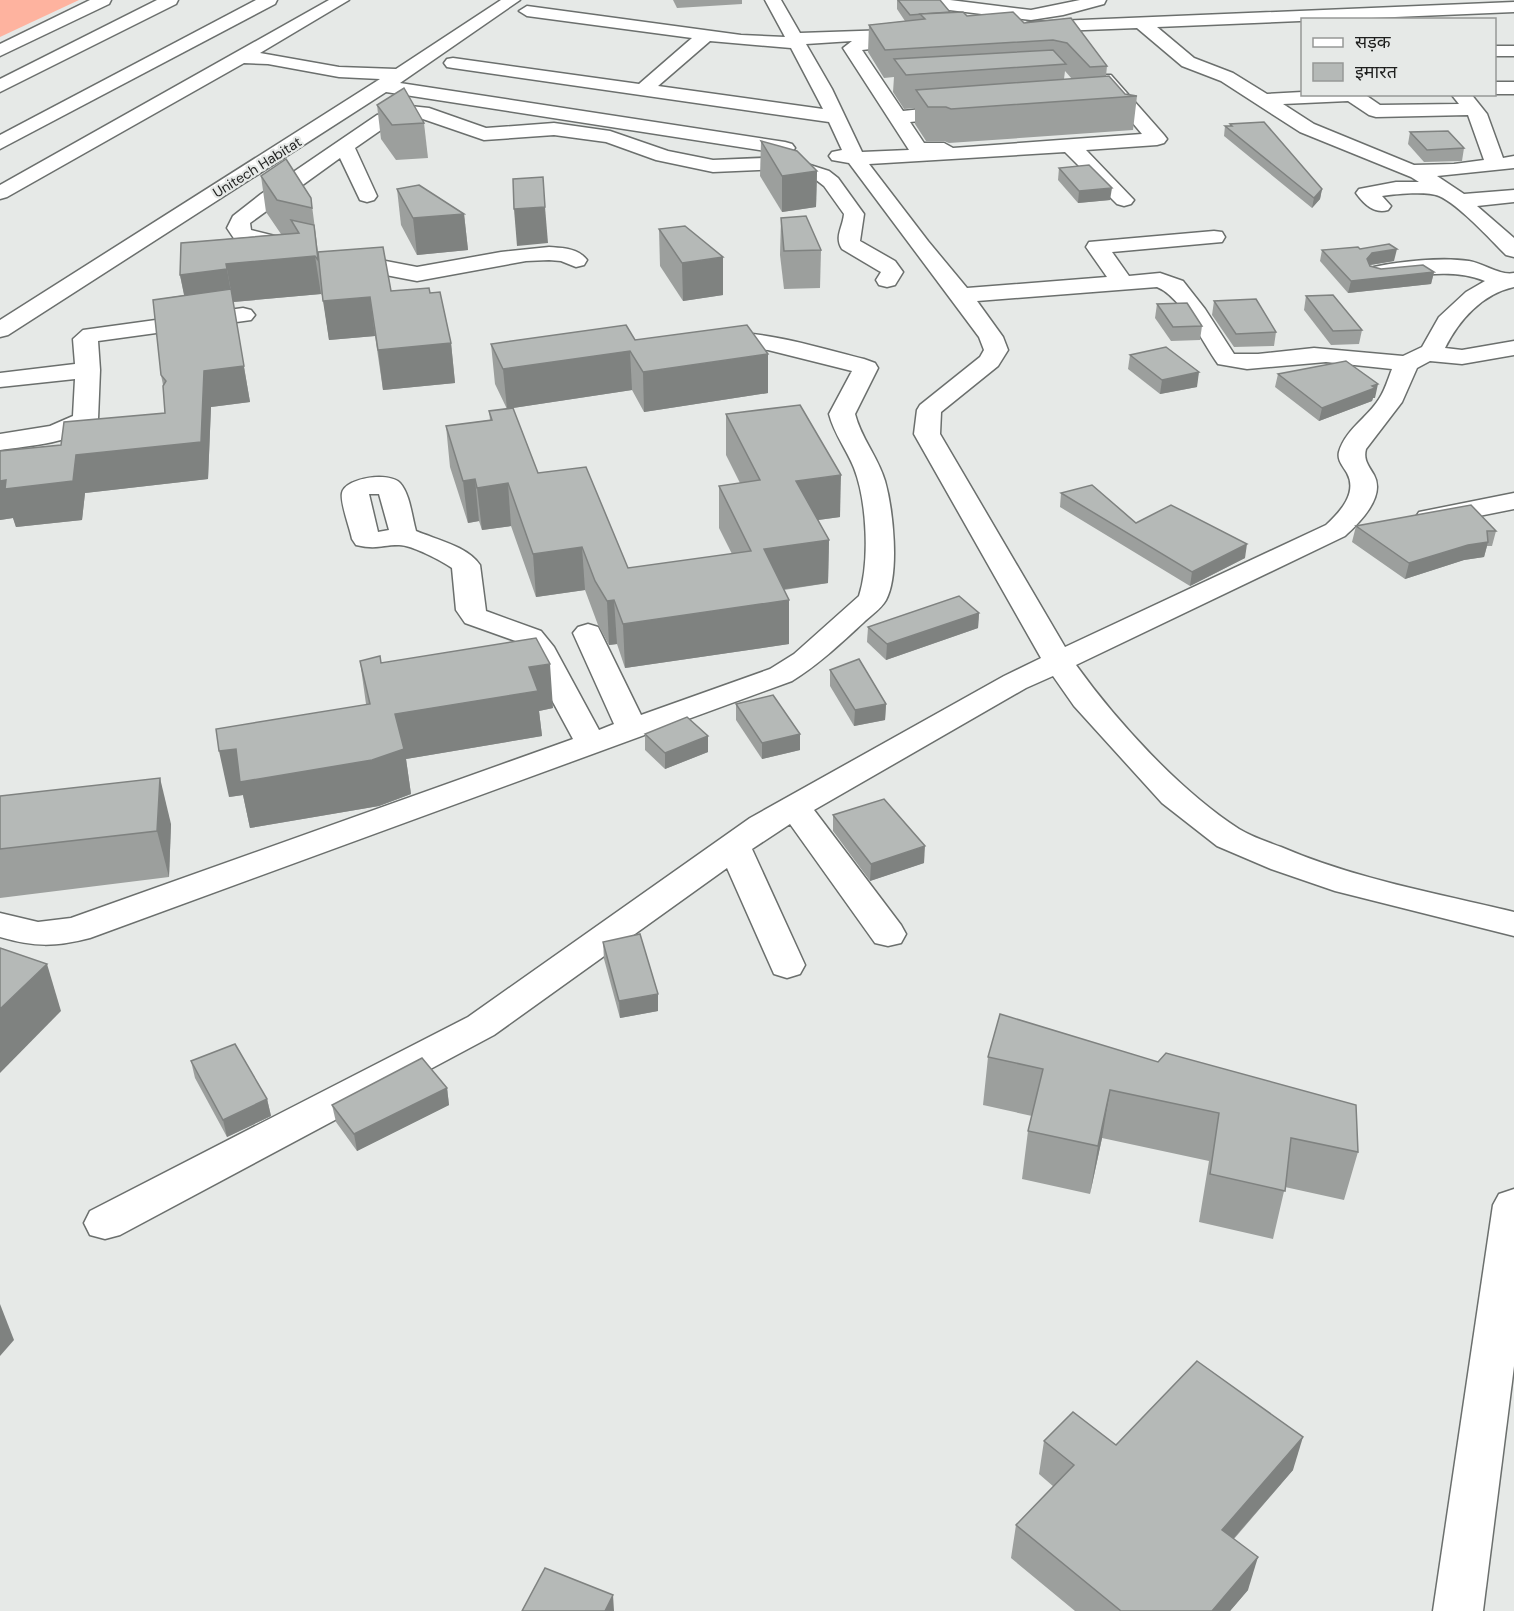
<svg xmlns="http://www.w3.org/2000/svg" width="1514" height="1611" font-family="'DM Sans','Noto Sans Devanagari',sans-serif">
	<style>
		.green { fill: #feb39f }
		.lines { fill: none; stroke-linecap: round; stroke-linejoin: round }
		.minor-casing { stroke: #6b6f6d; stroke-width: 3 }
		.major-casing { stroke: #6b6f6d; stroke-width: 3 }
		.minor { fill: #fff; fill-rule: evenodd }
		.major { fill: #fff; fill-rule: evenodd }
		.wall { fill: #9c9f9d; fill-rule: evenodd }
		.shaded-wall { fill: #7f8280 }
		.building { fill: #b5b9b7; stroke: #7f8280; stroke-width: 1.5 }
		.labels { text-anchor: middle; stroke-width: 4.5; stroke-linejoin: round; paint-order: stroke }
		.far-street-label { font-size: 14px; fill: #1e1f1e; stroke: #e6e9e7 }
	</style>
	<rect width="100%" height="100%" fill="#e6e9e7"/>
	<polygon class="green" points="0,0 79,0 0,37"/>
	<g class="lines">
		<defs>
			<g id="minor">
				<polygon points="90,0 111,0 109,4 0,56 0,44"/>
				<polygon points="329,0 349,0 260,53 339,67 396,69 501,0 520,0 400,83 785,142 792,144 795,148 792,152 785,154 386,92 8,335 0,337 0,320 380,79 339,77 268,64 244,63 7,197 0,199 0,185"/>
				<path d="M 765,0 L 781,0 L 800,33 L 919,29 L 922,33 L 919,37 L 888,39 L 891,43 L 888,47 L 862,50 L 903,111 L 959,105 L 966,107 L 968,111 L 966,115 L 959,117 L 910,122 L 924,143 L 944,143 L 953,148 L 1142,134 L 1096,79 L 1099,75 L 1111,75 L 1164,135 L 1167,139 L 1164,143 L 1157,145 L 1086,150 L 1134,200 L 1131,204 L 1124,206 L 1117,204 L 1065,152 L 869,164 L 928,241 L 967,288 L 1107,277 L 1086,247 L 1089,242 L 1214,231 L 1222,232 L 1225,237 L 1222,242 L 1112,252 L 1129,276 L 1160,273 L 1183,281 L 1205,309 L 1234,354 L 1258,354 L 1314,348 L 1403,356 L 1422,347 L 1439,317 L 1466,292 L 1485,281 C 1452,268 1417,276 1382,279 L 1374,277 L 1371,272 L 1374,267 C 1400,261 1443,257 1469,261 C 1483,263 1500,276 1514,273 L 1514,287 C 1482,294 1459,320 1445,348 L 1462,350 L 1514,341 L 1514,355 L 1462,364 L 1430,361 L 1417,368 L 1402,402 L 1366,449 C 1363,460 1369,466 1374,475 C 1386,497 1359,523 1345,536 L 1076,665 C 1117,722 1180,791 1239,829 C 1252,837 1268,842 1281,847 C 1355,879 1436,893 1514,912 L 1514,936 L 1335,891 L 1271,869 L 1217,846 L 1162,803 L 1074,706 L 1053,676 L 1026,688 L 814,810 L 901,925 L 906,934 L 901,943 L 888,946 L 875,943 L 790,824 L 752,849 L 805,965 L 800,974 L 787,978 L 774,974 L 727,868 L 494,1035 L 120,1235 L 105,1239 L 90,1235 L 84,1223 L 90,1211 L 468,1017 L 750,818 L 1004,676 L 1041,658 L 914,434 L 917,410 L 920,405 L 980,357 L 984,350 L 979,337 L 849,163 L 832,160 L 829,156 L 832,152 L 842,150 L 829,122 L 453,68 L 447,67 L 444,63 L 447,59 L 453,58 L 639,84 L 692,38 L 527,16 L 519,11 L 527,6 L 741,35 L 785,37 ZM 710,41 L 791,48 L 823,109 L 658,86 ZM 852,41 L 843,48 L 909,150 L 862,152 L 832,89 L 806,44 ZM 1157,287 C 1182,297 1202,342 1218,364 L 1247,369 L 1326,362 L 1392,369 C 1388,379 1385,390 1379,399 C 1368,417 1345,430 1339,452 C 1337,460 1343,466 1347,473 C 1358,493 1340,512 1326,525 L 1065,647 L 940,434 L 941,412 L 998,366 L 1008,350 L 1003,337 L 977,301 Z"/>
				<polygon points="901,0 950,0 1031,10 1080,0 1106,0 1104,4 1063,15 1031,20 909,5"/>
				<path d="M 1514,2 L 1514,12 L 1157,27 L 1194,58 L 1233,73 L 1267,94 L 1302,92 L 1302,94 L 1364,94 L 1380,105 L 1459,104 L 1451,94 L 1471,94 L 1487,114 L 1503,158 L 1514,156 L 1514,168 L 1437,176 L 1464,194 L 1514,190 L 1514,202 L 1477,206 L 1514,238 L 1514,257 L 1506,255 C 1490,239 1458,204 1439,196 C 1427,191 1395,194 1382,196 L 1391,206 L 1388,210 C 1374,214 1364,204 1356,193 L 1359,189 L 1396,182 L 1419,182 L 1411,177 L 1300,132 L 1221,81 L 1182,66 L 1137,28 L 1033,32 L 1027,31 L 1024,27 L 1027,23 L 1033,22 ZM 1348,101 L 1369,115 L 1376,117 L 1468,115 L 1484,160 L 1454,164 L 1414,165 L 1314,124 L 1283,104 Z"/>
				<rect x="1494" y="46" width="20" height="10"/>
				<rect x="1494" y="82" width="20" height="12"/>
				<path d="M 410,106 L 429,108 L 486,128 L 554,123 L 610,131 L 668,151 L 713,160 L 785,157 L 829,171 L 838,178 L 864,214 L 860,241 L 895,261 L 903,272 L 895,285 L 887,287 L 879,285 L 876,280 L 881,272 L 879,271 L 842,249 C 834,237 843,227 844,214 L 824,186 L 815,179 L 784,169 L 713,172 L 656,160 L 606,142 L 554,135 L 484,140 L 420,118 L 411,118 L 391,123 L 355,148 L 377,196 L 374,200 L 367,202 L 360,200 L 340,158 L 250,223 L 251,230 L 299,242 L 302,247 L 299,252 L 291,253 L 235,240 L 227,228 L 233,216 L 261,194 L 377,115 Z"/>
				<path d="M 549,247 C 562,248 578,248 587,260 L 584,265 L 576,267 L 561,261 L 549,260 L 526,261 L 417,281 L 344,267 L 336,265 L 333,260 L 336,255 L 344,253 L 417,267 L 501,252 Z"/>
				<path d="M 243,308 L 251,310 L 255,315 L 251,320 L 98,341 L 100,370 L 98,419 C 81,443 27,446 0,450 L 0,434 L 50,426 L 73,416 L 75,379 L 0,387 L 0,373 L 75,364 L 73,339 L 83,330 Z"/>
				<path d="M 716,332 C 767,331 816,347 864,359 L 875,363 L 878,368 L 855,414 C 861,438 878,457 885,481 C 893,509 900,574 886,600 C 881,609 870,616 863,623 C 840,644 818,665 792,681 L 90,938 C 55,947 34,947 0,937 L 0,913 L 38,922 L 71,918 L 573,739 L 521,643 L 465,623 L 456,610 L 452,568 C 442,561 412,545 399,545 C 380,545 378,550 356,545 L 352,539 C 350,528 340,503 342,493 C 346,477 390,472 400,483 C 410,494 412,517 416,531 C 437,540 467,546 480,565 L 486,611 L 541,631 L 554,647 L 599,730 L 614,724 L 573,633 L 578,627 L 588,624 L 598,627 L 641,715 L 770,669 L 794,654 L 859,596 C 870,562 867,501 854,468 C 847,450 834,434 829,414 L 852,371 L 768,350 L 708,344 L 704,339 L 708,334 ZM 369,494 L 379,494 L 389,530 L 378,532 Z"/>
				<polygon points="1514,493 1514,509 1429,526 1419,524 1415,518 1419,512"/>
				<polygon points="1514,1189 1514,1366 1483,1611 1433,1611 1493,1205 1499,1194"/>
			</g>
			<g id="major">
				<polygon points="157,0 178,0 176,4 0,92 0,79"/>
				<polygon points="256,0 277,0 275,4 0,149 0,135"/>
			</g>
		</defs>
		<use href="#minor" class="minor-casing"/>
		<use href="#major" class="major-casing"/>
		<use href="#minor" class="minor"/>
		<use href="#major" class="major"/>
	</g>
	<g class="wall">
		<polygon points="673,0 742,0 742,4 677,8"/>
		<path d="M 897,0 L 940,0 L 950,12 L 967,16 L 1024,23 L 1071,18 L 1107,66 L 1106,76 L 1125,94 L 1137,96 L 1133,130 L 949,143 L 944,141 L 926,141 L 915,124 L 915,108 L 904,109 L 893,92 L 894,77 L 884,78 L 868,52 L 869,25 L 905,21 L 897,9 ZM 1065,71 L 1072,79 L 1064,79 Z"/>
		<polygon points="377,105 424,123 428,158 396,160 381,139"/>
		<polygon points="1230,124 1322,189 1320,199 1312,208 1224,136 1225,126 1230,126"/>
		<polygon points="1410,132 1464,148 1462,161 1424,162 1408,144"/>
		<polygon points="761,141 817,171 816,207 782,212 760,176"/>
		<polygon points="286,159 311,198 318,252 383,247 391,291 429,288 430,293 440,292 451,343 455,383 383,390 375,336 329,340 323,297 321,294 233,302 250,402 211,407 208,479 85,493 82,520 16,527 13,518 0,520 0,451 61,445 64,422 165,413 163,386 163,385 161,375 153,300 184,295 180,275 181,243 281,234 266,212 261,176"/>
		<polygon points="1059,168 1110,200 1078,203 1058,180"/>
		<polygon points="397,189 464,214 468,250 417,255 401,225"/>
		<polygon points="781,218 821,250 820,288 784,289 780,255"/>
		<polygon points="659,229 723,295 683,301 660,266"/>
		<polygon points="1360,249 1394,261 1370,265 1370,266 1381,269 1434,272 1431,284 1348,293 1320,261 1322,250"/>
		<polygon points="1306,296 1362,330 1359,344 1331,345 1304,310"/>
		<polygon points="1214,301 1276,332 1274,346 1234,347 1212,315"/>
		<polygon points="1157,304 1202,326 1200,340 1171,341 1155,318"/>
		<polygon points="635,340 768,393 644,412 632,390 507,409 495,384 491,344"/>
		<polygon points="1130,355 1197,387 1160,394 1128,369"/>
		<polygon points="1278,374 1375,398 1373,398 1372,401 1319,421 1275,387"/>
		<polygon points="489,411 538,473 628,568 732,554 719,528 719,486 740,483 726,455 726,414 840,517 818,520 829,540 828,583 784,590 789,644 625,668 617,644 609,645 598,625 585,590 536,597 511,526 482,530 479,521 468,523 450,467 446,426 490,420"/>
		<polygon points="1061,493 1136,523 1245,558 1190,586 1060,507"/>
		<polygon points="1356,526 1496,531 1492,546 1487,546 1484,557 1464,560 1405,579 1352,542"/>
		<polygon points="979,613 978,628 886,660 867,642 868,627"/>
		<polygon points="360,661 381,663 553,708 539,711 542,736 406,759 411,794 379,806 250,828 243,795 229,797 366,704"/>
		<polygon points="830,670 886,704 885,720 854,726 830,686"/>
		<polygon points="736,704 800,734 800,750 762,759 736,720"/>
		<polygon points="645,734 708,752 665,769 645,750"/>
		<polygon points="0,796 171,824 169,877 0,898"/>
		<polygon points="833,815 924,863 870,881 833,831"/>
		<polygon points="603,942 658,1011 620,1018 604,959"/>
		<polygon points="1000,1014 1358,1152 1344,1200 1285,1187 1273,1239 1199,1222 1209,1161 1102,1138 1090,1194 1022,1179 1028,1131 1032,1116 983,1105 988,1057"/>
		<polygon points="191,1061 267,1099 271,1116 227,1137 195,1078"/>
		<polygon points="447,1088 449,1105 357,1151 336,1122 332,1105"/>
		<polygon points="1044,1441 1116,1445 1293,1470 1234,1539 1248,1590 1230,1611 1075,1611 1011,1558 1016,1525 1054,1487 1039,1474"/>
	</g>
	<g class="shaded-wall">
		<polygon points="817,171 816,207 782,212 782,176"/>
		<polygon points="1112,188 1110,200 1078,203 1079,191"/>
		<polygon points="1322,189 1320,199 1312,208 1314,198"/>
		<polygon points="545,207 548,243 517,246 514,209"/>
		<polygon points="464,214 468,250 417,255 413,218"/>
		<polygon points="1397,249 1394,261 1370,265 1367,259 1372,253"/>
		<polygon points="315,256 321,294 233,302 226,264"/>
		<polygon points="723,257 723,295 683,301 682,263"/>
		<polygon points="227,269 250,402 211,407 208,479 85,493 82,520 16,527 13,518 0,520 0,481 76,455 201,442 188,313 180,275"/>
		<polygon points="1434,272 1431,284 1348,293 1351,281"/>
		<polygon points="370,297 375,336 329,340 323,301"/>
		<polygon points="451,343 455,383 383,390 378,350"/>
		<polygon points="630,351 632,390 507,409 503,369"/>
		<polygon points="768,354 768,393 644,412 643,372"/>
		<polygon points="1199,372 1197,387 1160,394 1162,380"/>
		<polygon points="1378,384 1375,398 1373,398 1372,401 1319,421 1322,408 1372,386"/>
		<polygon points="841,475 840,517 796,523 796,481"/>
		<polygon points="475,479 479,521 468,523 463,481"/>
		<polygon points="508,483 511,526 482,530 477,488"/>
		<polygon points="829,540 828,583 764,592 764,549"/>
		<polygon points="1488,542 1484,557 1464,560 1405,579 1409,563 1468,545"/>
		<polygon points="1247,544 1245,558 1190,586 1192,572"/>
		<polygon points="582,547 585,590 536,597 533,554"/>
		<polygon points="614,600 617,644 609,645 607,601"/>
		<polygon points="789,600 789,644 625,668 623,624"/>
		<polygon points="979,613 978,628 886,660 887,644"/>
		<polygon points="550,664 553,708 539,711 542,736 406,759 411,794 379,806 250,828 243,795 229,797 219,751 395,714 529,667"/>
		<polygon points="886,704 885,720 854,726 855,710"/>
		<polygon points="800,734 800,750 762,759 762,743"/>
		<polygon points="708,736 708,752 665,769 665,753"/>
		<polygon points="160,778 171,824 169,877 157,831"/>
		<polygon points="925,846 924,863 870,881 871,864"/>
		<polygon points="47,964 61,1011 0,1073 0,1009"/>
		<polygon points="658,994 658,1011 620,1018 619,1001"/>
		<polygon points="447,1088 449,1105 357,1151 354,1134"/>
		<polygon points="1110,1090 1102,1138 1090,1194 1098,1146"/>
		<polygon points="267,1099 271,1116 227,1137 223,1120"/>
		<polygon points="0,1304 14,1340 0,1356"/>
		<polygon points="1303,1437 1293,1470 1213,1562 1222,1530"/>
		<polygon points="1258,1557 1248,1590 1230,1611 1212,1611"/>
		<polygon points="613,1595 614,1611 605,1611"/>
	</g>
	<g class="building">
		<polygon points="898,0 940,0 950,12 910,15"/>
		<polygon points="963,12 967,16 1013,12 1024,23 1071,18 1107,66 1090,67 1067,43 1053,40 885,50 869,25 925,19 920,14"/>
		<polygon points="1053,50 1066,64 906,75 894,59"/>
		<polygon points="1109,76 1125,94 1137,96 951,109 946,107 928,107 916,90"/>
		<polygon points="404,88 424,123 392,125 377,105"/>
		<polygon points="1264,122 1322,189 1314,198 1225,126 1232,126 1230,124"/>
		<polygon points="1448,131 1464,148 1427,150 1410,132"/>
		<polygon points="761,141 797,151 817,171 782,176"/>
		<polygon points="286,159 311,198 312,208 277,200 261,176"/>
		<polygon points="1089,165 1112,188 1079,191 1059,168"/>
		<polygon points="543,177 545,207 514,209 513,179"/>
		<polygon points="419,185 464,214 413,218 397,189"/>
		<polygon points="806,216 821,250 784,251 781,218"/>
		<polygon points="291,220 314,225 318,260 315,256 226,264 227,269 180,275 181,243 299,233"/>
		<polygon points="685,226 723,257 682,263 659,229"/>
		<polygon points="1389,244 1397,249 1372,253 1367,259 1370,266 1381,269 1423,265 1434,272 1351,281 1322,250 1358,247 1360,249"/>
		<polygon points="383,247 391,291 429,288 430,293 440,292 451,343 378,350 370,297 323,301 318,252"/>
		<polygon points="231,289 244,366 204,371 201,442 76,455 73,481 5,489 6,480 0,481 0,451 61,445 64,422 165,413 163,386 166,381 161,375 153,300"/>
		<polygon points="1333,295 1362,330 1333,331 1306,296"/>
		<polygon points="1256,299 1276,332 1236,334 1214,301"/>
		<polygon points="1187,303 1202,326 1173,327 1157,304"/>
		<polygon points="626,325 635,340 747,325 768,354 643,372 630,351 503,369 491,344"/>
		<polygon points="1166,347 1199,372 1162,380 1130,355"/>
		<polygon points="1346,361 1378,384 1372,386 1375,388 1322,408 1278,374"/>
		<polygon points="800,405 841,475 796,481 829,540 764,549 789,600 623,624 614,600 607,601 595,581 582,547 533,554 508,483 477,488 475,479 463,481 446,426 492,420 489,411 513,408 538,473 586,467 628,568 751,551 719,486 760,480 726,414"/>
		<polygon points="1092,485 1136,523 1171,505 1247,544 1192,572 1061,493"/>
		<polygon points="1471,505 1496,531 1487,531 1488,542 1468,545 1409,563 1356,526"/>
		<polygon points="959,596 979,613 887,644 868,627"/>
		<polygon points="536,638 550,664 529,667 538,691 395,714 404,749 372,760 240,782 236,749 219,751 216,729 370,704 360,661 380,656 381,663"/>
		<polygon points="859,659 886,704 855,710 830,670"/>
		<polygon points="773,695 800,734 762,743 736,704"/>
		<polygon points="687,717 708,736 665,753 645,734"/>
		<polygon points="160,778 157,831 0,849 0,796"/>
		<polygon points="884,799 925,846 871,864 833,815"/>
		<polygon points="640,934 658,994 619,1001 603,942"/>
		<polygon points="0,948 47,964 0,1009"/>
		<polygon points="1000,1014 1158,1062 1166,1053 1356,1105 1358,1152 1291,1138 1285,1191 1210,1174 1219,1113 1110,1090 1098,1146 1028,1131 1043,1069 988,1057"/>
		<polygon points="235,1044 267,1099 223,1120 191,1061"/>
		<polygon points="422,1058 447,1088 354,1134 332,1105"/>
		<polygon points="1197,1361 1303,1437 1222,1530 1258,1557 1212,1611 1121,1611 1016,1525 1074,1465 1044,1441 1073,1412 1116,1445"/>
		<polygon points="545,1568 613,1595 605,1611 522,1611"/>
	</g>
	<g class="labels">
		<g class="far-street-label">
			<text transform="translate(257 167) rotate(-32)" y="5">Unitech Habitat</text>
		</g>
	</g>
	<rect x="1301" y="18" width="195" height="78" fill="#e6e9e7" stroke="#969897" stroke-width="1.5"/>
	<rect x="1313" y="38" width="30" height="9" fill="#ffffff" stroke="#969897" stroke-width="1.5"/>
	<text x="1355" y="48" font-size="18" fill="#1e1f1e">सड़क</text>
	<rect x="1313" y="63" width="30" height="18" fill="#b5b9b7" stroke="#969897" stroke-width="1.5"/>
	<text x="1355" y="78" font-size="18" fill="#1e1f1e">इमारत</text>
</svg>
